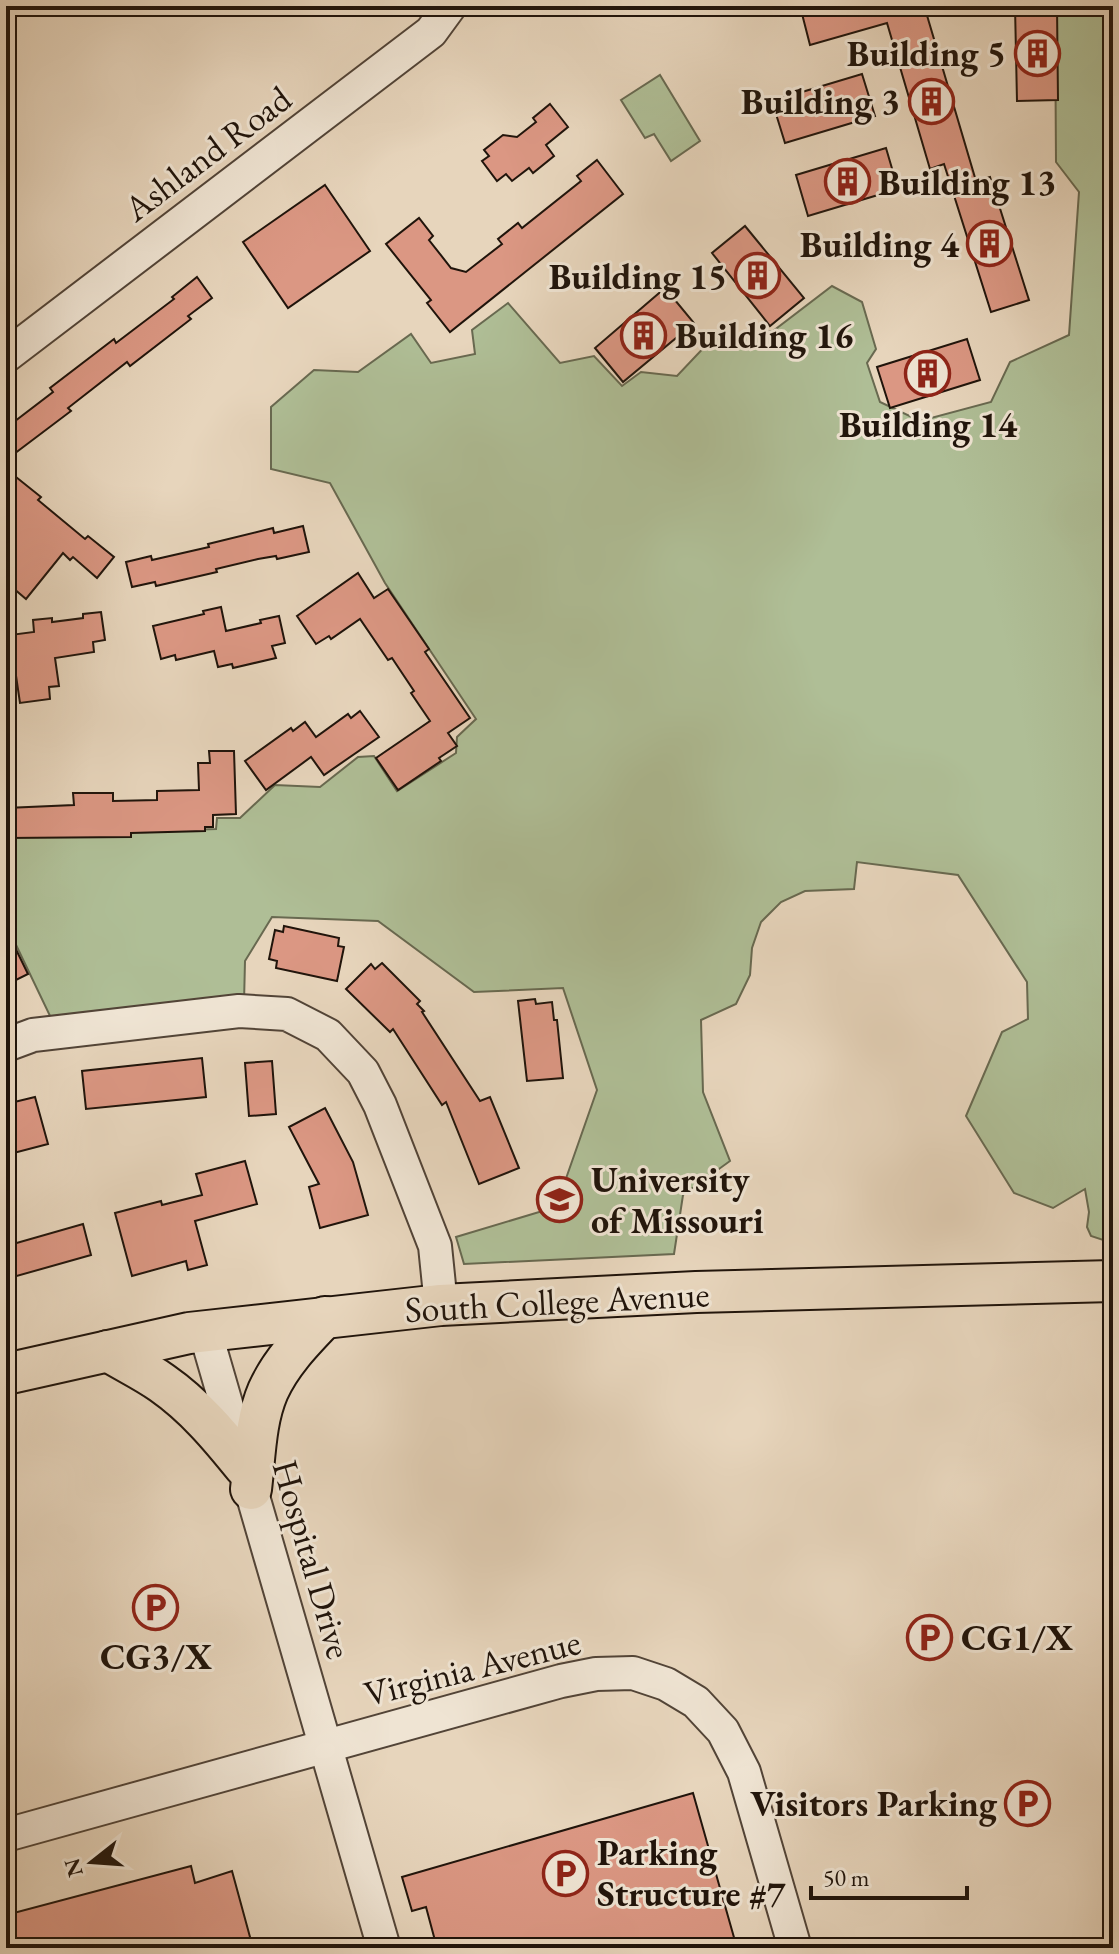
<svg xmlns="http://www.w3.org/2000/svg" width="1119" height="1954" font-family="'EB Garamond',serif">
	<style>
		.green { fill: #afbe96; stroke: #686950; stroke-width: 2 }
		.building { fill: #db9783; stroke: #20140b; stroke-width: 2 }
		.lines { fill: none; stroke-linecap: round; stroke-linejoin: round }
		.minor-casing { stroke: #524437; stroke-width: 36 }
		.major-casing { stroke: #20140b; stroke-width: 44 }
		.minor { stroke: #efe4d3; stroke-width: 32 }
		.major { stroke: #e7d5bc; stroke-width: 40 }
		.labels { text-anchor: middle; stroke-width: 6; stroke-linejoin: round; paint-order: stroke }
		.poi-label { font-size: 36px; font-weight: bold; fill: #20140b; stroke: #efe4d3; text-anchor: end }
		.street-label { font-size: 36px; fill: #20140b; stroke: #efe4d3 }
	</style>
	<rect width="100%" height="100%" fill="#e7d5bc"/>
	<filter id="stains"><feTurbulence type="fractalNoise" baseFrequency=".0025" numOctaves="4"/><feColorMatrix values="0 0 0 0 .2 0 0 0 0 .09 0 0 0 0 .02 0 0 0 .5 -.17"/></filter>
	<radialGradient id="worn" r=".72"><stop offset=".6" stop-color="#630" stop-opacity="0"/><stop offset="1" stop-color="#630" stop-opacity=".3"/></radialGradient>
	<g class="green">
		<polygon points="1055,6 1113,6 1113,1037 1110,1151 1113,1158 1113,1232 1103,1240 1091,1236 1087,1227 1089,1212 1085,1189 1053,1208 1014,1193 966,1116 1002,1032 1028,1019 1027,982 958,875 857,862 854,889 805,891 781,902 761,922 752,948 750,975 736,1004 701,1020 703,1092 730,1161 683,1195 674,1254 464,1264 456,1237 556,1207 597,1090 563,988 474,992 378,921 272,917 245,961 244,1003 51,1018 6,924 6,836 216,829 217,818 240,818 275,785 320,787 358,757 374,756 397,791 456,753 457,737 476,719 385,583 330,483 271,469 271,407 314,370 358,372 411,334 431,363 475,354 472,330 508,303 560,363 594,356 622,386 641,372 677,376 711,340 773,331 832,286 862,302 876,349 867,363 880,402 920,421 991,402 1010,362 1069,335 1079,192 1056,162"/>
		<polygon points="660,75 700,141 671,161 654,134 645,138 621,100"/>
	</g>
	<g class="building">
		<polygon points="800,6 930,6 931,11 926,12 976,181 990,177 1029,300 991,312 944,164 930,169 887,23 810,45"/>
		<polygon points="1015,6 1057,6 1058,100 1017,101"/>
		<polygon points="862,74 875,116 785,143 772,101"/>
		<polygon points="550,104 568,127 546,145 554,156 533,173 529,168 512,181 506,174 497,181 482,161 489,156 484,150 503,135 517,137 536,122 533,118"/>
		<polygon points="886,148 898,189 808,216 796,175"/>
		<polygon points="597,160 623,194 450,332 427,303 431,300 386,244 419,218 433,236 429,240 451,268 466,272 502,244 498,239 518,223 522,228 581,181 577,176"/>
		<polygon points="325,185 370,251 288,308 243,242"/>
		<polygon points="745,226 804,298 770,326 712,253"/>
		<polygon points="197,277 212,298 188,316 191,319 130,366 127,362 68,408 71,411 6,460 6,428 53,392 50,388 114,339 116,343 174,299 172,297"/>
		<polygon points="665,288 694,323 623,382 595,348"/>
		<polygon points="967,339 980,380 890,408 877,367"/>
		<polygon points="6,469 41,497 38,500 85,539 88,536 114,557 97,578 73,557 70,560 63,553 26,599 6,582"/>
		<polygon points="303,526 309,552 277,559 276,556 258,559 216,569 217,572 156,586 155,582 132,587 126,562 151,556 152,560 209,547 208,544 273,528 274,533"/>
		<polygon points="358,573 374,598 388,589 429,649 425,652 470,718 448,733 457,746 439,758 441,761 398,790 376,758 430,721 411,693 414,691 392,658 388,660 360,619 331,639 329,636 316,644 297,616"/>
		<polygon points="221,607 226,631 261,623 260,620 279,616 285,643 272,646 276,658 233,668 232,664 218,667 214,651 176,660 175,655 161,659 153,626 204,614 203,611"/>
		<polygon points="101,612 105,640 93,642 94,652 55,658 59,686 49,687 50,699 20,703 10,635 34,632 33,620 52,618 52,622 83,618 83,614"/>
		<polygon points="360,711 379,737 324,775 311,757 266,790 245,761 291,728 293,731 305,722 316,737 348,714 351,718"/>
		<polygon points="209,751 234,751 236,814 213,815 213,827 205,827 205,831 131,833 131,837 6,838 6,808 74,805 73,793 113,793 113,801 157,800 157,791 199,790 198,763 210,763"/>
		<polygon points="284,926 339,938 338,946 344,947 337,981 276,968 277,961 269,959 275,930 283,932"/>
		<polygon points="6,929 28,974 6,985"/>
		<polygon points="382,963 420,1001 417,1004 424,1011 422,1012 480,1101 490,1097 519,1168 479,1184 446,1102 442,1105 393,1029 390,1032 346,989 371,964 375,969"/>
		<polygon points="535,999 536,1004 552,1002 554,1020 557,1020 563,1078 527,1081 518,1001"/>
		<polygon points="202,1058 206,1097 86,1109 82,1071"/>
		<polygon points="272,1061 276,1114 249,1116 245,1063"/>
		<polygon points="35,1097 48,1144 6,1155 6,1104"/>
		<polygon points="325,1108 353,1162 368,1215 320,1228 309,1187 319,1184 289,1127"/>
		<polygon points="245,1161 257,1204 195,1221 207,1265 188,1270 186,1261 132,1276 115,1213 161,1201 162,1205 202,1195 196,1174"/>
		<polygon points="83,1224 91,1255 6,1279 6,1246"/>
		<polygon points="693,1793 737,1948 437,1948 426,1907 412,1911 402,1877"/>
		<polygon points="191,1866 195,1883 232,1871 253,1948 6,1948 6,1915"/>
	</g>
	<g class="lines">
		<defs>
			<g id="minor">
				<polyline points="6,356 431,32 450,6"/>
				<polyline points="6,1045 33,1035 239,1011 287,1014 328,1035 363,1072 380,1105 435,1246 441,1305"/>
				<polyline points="205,1331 384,1948"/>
				<polyline points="6,1835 561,1681 596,1674 633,1673 666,1684 696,1702 723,1731 744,1772 795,1948"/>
			</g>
			<g id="major">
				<path d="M 108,1351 C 126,1362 145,1371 162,1383 C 195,1406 220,1436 245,1467"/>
				<polyline points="6,1374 189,1333 441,1305 696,1292 1113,1281"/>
				<path d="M 251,1489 C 255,1457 255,1421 268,1391 C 281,1362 303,1340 325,1317"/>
			</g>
		</defs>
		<use href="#minor" class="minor-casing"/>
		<use href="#major" class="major-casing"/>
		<use href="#minor" class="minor"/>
		<use href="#major" class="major"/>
	</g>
	<defs>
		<symbol id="building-ring" viewBox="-11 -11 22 22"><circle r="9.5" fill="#efe4d3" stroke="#8f2418" stroke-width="1.5"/><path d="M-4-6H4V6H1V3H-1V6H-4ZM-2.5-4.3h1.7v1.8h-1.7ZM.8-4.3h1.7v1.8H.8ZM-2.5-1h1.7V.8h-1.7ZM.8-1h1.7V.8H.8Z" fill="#8f2418"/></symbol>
		<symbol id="university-ring" viewBox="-11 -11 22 22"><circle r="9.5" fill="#efe4d3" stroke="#8f2418" stroke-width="1.5"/><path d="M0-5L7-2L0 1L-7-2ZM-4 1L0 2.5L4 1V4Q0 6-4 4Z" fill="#8f2418"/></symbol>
		<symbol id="parking-ring" viewBox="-11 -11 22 22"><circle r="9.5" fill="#efe4d3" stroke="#8f2418" stroke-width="1.5"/><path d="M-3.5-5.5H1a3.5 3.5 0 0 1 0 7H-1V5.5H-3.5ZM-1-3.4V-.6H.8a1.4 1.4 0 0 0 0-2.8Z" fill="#8f2418"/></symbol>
	</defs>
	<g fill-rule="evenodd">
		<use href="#building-ring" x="1012" y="28" width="51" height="51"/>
		<use href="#building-ring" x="906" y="76" width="51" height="51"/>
		<use href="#building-ring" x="822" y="156" width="51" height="51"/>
		<use href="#building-ring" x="964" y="218" width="51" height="51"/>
		<use href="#building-ring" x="732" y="250" width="51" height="51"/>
		<use href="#building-ring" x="618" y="310" width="51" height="51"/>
		<use href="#building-ring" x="902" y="348" width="51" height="51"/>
		<use href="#university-ring" x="534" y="1174" width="51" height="51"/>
		<use href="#parking-ring" x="130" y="1582" width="51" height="51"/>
		<use href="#parking-ring" x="904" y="1612" width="51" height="51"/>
		<use href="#parking-ring" x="1002" y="1778" width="51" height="51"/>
		<use href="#parking-ring" x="540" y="1848" width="51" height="51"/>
	</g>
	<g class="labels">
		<g class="poi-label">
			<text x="1006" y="66">Building 5</text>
			<text x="900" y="114">Building 3</text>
			<text x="878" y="195" text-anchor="start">Building 13</text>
			<text x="959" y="257">Building 4</text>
			<text x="727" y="289">Building 15</text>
			<text x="675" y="348" text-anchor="start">Building 16</text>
			<text x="928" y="437" text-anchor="middle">Building 14</text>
			<text x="591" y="1192" text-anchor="start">University<tspan x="591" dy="41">of Missouri</tspan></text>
			<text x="961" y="1650" text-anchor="start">CG1/X</text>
			<text x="156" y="1669" text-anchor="middle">CG3/X</text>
			<text x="997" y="1816">Visitors Parking</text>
			<text x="597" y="1865" text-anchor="start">Parking<tspan x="597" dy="41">Structure #7</tspan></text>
		</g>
		<g class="street-label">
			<text transform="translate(207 153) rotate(-37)" y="13">Ashland Road</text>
			<text transform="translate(557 1301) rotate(-3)" y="13">South College Avenue</text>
			<text transform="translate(313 1559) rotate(74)" y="13">Hospital Drive</text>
			<text transform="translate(472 1667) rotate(-14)" y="13">Virginia Avenue</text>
		</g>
	</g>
	<rect width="1119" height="1954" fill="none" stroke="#e7d5bc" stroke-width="32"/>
	<rect x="8" y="8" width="1103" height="1938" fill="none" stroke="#20140b" stroke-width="4"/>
	<rect x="16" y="16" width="1087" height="1922" fill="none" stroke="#20140b" stroke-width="2"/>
	<g transform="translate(92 1862) rotate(253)" stroke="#efe4d3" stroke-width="6" paint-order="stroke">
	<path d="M0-6L14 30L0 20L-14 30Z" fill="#20140b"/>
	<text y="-12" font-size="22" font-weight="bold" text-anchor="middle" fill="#20140b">N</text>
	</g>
	<path d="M811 1886v12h156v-12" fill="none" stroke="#20140b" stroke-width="4"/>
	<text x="823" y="1886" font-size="24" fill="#20140b" stroke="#efe4d3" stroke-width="6" paint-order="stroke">50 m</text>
	<rect width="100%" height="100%" filter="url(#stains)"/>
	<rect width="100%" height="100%" fill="url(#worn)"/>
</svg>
